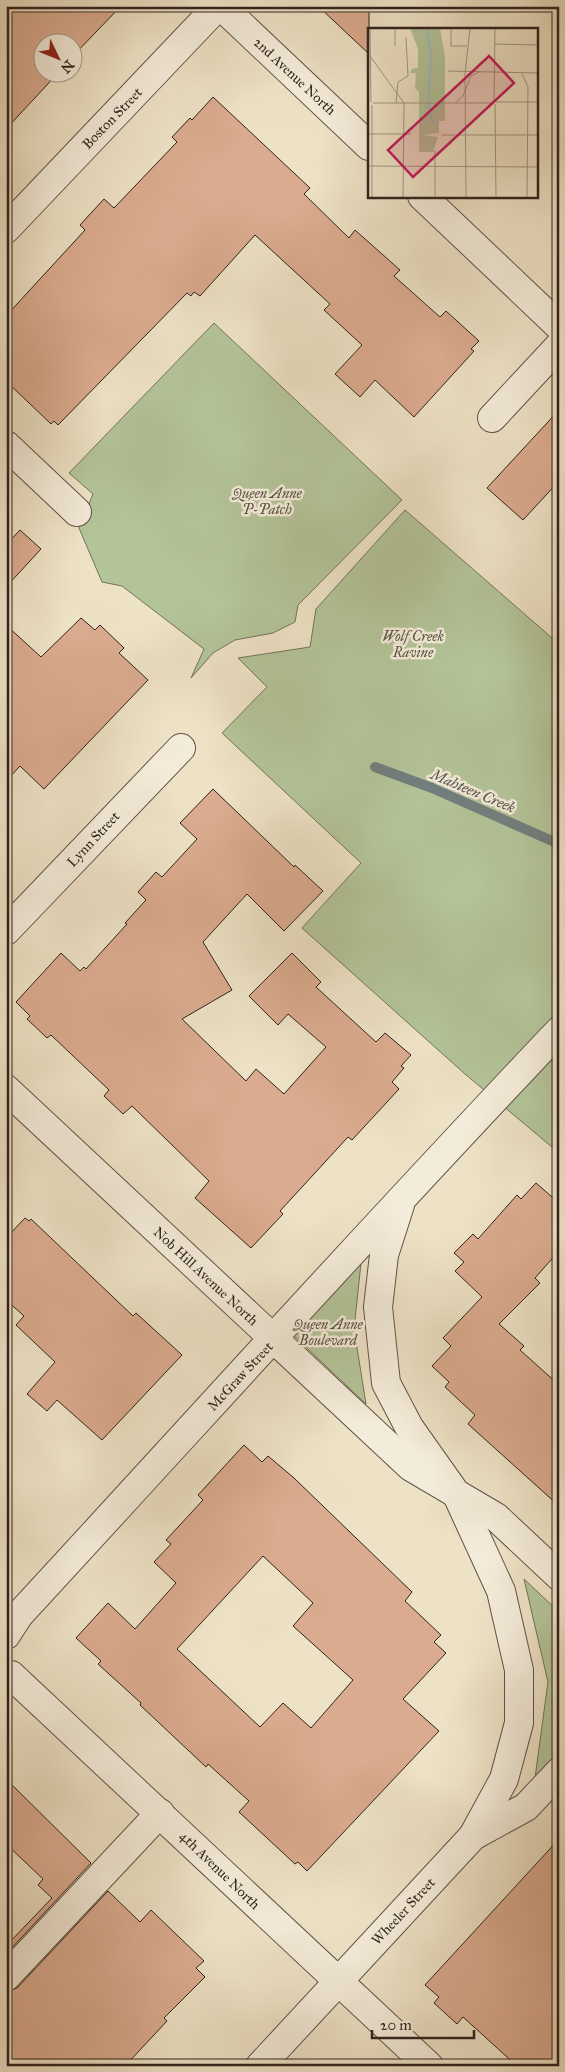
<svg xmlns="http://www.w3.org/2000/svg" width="565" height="2072" font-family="'IM FELL Great Primer',serif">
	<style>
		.green { fill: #b4c499; stroke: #72745c }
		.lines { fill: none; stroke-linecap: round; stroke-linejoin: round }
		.stream { stroke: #717f7e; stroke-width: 10 }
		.building { fill: #daab8e; stroke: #30231e; fill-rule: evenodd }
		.minor-casing { stroke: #605348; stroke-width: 30 }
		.minor { stroke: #f4ecda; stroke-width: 28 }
		.labels { text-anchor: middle; stroke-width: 5; stroke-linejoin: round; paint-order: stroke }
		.street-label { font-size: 14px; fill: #30231e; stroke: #f4ecda }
		.park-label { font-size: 14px; font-style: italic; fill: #585343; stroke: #f4ecda }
		.water-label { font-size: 15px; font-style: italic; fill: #51514e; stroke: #f4ecda }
		.inset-river { fill: none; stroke: #9dbcbe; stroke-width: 2.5 }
		.inset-road { fill: none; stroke: #a29683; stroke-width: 1 }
		.view { fill: #c2185b; fill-opacity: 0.15; stroke: #c2185b; stroke-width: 2.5 }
		.inset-edge { fill: none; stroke: #30231e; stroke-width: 2.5 }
	</style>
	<rect width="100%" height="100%" fill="#eee2c6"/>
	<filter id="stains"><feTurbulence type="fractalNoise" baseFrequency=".004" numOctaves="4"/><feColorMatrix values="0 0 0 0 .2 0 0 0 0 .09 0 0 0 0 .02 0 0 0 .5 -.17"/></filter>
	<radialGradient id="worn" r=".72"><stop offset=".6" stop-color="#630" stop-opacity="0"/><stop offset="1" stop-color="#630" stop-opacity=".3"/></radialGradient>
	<g class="green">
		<polygon points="214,323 402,500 298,605 295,622 273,633 235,640 213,653 191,678 204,649 122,586 102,582 79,528 93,494 69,473"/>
		<polygon points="405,510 559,644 559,1153 465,1074 302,928 361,863 222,733 267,687 238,658 310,647 316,609"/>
		<polygon points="362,1254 354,1329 366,1404 291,1333"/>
		<polygon points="524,1579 559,1612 559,1752 535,1778 548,1682"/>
	</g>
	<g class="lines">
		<polyline class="stream" points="375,767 432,788 559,844"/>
	</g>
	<g class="building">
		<polygon points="6,6 121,6 72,57 72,42 42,42 42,72 59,72 6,129"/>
		<polygon points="318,6 369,6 369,54"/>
		<polygon points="213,97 310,188 304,194 349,238 355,230 400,270 394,276 440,317 446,311 479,341 471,349 474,351 414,417 375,380 360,397 335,374 362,345 324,310 330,304 255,235 200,296 194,292 191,296 187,293 58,425 54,421 51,424 6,381 6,316 85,230 80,225 104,199 114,208 177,142 172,137 190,118 192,120"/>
		<polygon points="559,410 559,481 523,520 487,488"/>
		<polygon points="20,530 41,549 6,587 6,545"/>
		<polygon points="81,618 95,630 100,625 124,648 119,653 148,680 44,789 20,766 6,781 6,625 41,657"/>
		<polygon points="213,789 294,867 295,865 323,891 284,931 247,894 203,942 232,990 182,1019 246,1081 256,1069 284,1094 326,1047 288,1014 278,1025 249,996 292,953 321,982 316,987 376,1042 385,1033 411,1055 401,1066 404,1068 392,1082 399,1089 352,1140 348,1137 280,1211 283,1214 251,1248 195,1198 209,1181 132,1106 123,1114 104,1096 109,1090 51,1035 47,1038 27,1019 30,1016 16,1002 61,953 80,971 84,967 86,969 127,924 125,923 146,900 138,892 156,872 162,877 197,839 180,823"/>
		<polygon points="536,1183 559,1203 559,1251 535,1278 540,1283 499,1324 524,1346 520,1350 559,1385 559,1506 468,1424 475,1415 445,1387 449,1382 432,1366 451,1346 443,1338 482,1297 455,1271 464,1262 454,1253 473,1234 478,1239 517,1195 521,1199"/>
		<polygon points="25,1218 29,1221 31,1219 133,1316 136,1313 182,1355 102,1440 57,1400 47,1411 27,1394 55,1362 16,1325 24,1316 6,1300 6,1238"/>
		<path d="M 244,1445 L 262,1462 L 268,1456 L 294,1478 L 412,1592 L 405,1601 L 441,1635 L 434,1642 L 446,1653 L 403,1699 L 439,1731 L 307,1871 L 298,1862 L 295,1864 L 239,1812 L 249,1801 L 208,1764 L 206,1767 L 140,1705 L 141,1703 L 98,1664 L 101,1661 L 76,1638 L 108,1603 L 135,1629 L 176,1583 L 154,1562 L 171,1544 L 166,1540 L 203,1500 L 198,1495 ZM 263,1556 L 313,1603 L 293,1626 L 353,1680 L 311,1728 L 283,1703 L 260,1727 L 177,1649 Z"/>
		<polygon points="6,1779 91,1863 6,1954 6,1946 52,1898 38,1885 43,1879 6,1844"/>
		<polygon points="559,1839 559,2066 517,2066 463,2017 457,2024 434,2003 439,1997 425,1985"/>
		<polygon points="108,1891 140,1922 151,1910 204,1961 196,1968 205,1977 164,2018 167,2021 125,2066 6,2066 6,1992 17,1988"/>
	</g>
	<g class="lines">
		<defs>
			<g id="minor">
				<polyline points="221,6 369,146"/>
				<polyline points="422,196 559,326"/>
				<polyline points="6,229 218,6"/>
				<polyline points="492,418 559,346"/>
				<polyline points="6,445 77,512"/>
				<polyline points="6,931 181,748"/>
				<polyline points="6,1089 411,1467 496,1517 559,1576"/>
				<polyline points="400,1205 384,1255 378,1307 386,1383 409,1427 457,1495 501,1591 519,1670 519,1723 504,1779 473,1836"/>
				<path d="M 6,1635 L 19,1615 C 199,1420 376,1223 559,1031"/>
				<polyline points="11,1675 429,2066"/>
				<polyline points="6,1977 160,1813"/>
				<polyline points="260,2066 473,1836 526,1807 559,1772"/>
			</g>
		</defs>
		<use href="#minor" class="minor-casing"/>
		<use href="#minor" class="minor"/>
	</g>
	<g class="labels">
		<g class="street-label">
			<text transform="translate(295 76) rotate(43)" y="5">2nd Avenue North</text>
			<text transform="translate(112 118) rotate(-46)" y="5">Boston Street</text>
			<text transform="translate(93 839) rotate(-47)" y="5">Lynn Street</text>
			<text transform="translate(206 1276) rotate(43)" y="5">Nob Hill Avenue North</text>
			<text transform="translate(240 1376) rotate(-47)" y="5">McGraw Street</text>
			<text transform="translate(220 1870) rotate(44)" y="5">4th Avenue North</text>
			<text transform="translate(403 1911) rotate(-47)" y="5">Wheeler Street</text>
		</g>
		<g class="park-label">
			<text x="267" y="498">Queen Anne<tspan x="267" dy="16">P-Patch</tspan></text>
			<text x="413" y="641">Wolf Creek<tspan x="413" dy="16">Ravine</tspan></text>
			<text x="328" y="1329">Queen Anne<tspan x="328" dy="16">Boulevard</tspan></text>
		</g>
		<g class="water-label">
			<text transform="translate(473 791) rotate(23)" y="5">Mahteen Creek</text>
		</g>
	</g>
	<g transform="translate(368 28)">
		<rect width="170" height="170" fill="#eee2c6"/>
		<path d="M 42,0 L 72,0 L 77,29 L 77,93 L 71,93 L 71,105 L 55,107 L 70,109 L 65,124 L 51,124 L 51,64 L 47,60 L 48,45 L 42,45 L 44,41 L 50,40 L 50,21 Z" fill="#b4c499"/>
		<path class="inset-river" d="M 59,0 L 63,26 L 60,79 L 66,96"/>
		<path class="inset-road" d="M 2,0 L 3,74M 83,0 L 83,18 L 99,18M 127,16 L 170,17M 27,18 L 27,0M 2,28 L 36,75M 80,43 L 170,45M 154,46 L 160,59 L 159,170M 126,73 L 127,0M 128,74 L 170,74M 5,75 L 125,75M 28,75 L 30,54 L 40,48 L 38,10M 87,75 L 95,68 L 103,48 L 111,44M 127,76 L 128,170M 4,77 L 4,170M 0,106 L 43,106M 74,107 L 170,107M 0,138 L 170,139M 35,170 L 36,75M 67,170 L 67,122M 98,170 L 97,46 L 102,0"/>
		<path class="view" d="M 121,28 L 146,55 L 45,149 L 20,122 Z"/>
		<rect width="170" height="170" class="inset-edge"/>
	</g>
	<rect width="565" height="2072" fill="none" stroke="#eee2c6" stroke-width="25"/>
	<rect x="8" y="8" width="550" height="2057" fill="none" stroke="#30231e" stroke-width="2.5"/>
	<rect x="12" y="12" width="540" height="2047" fill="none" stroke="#30231e"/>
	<g transform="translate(58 58) rotate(133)"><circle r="24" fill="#f4ecda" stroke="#a69c8f"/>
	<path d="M0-4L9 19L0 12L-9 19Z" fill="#8f2418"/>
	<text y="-8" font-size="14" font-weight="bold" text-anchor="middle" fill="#30231e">N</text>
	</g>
	<path d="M372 2030v8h102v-8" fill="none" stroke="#30231e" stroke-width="2.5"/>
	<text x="380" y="2030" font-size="15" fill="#30231e" stroke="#f4ecda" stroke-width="4" paint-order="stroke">20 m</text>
	<rect width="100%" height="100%" filter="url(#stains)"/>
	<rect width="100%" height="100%" fill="url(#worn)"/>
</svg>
